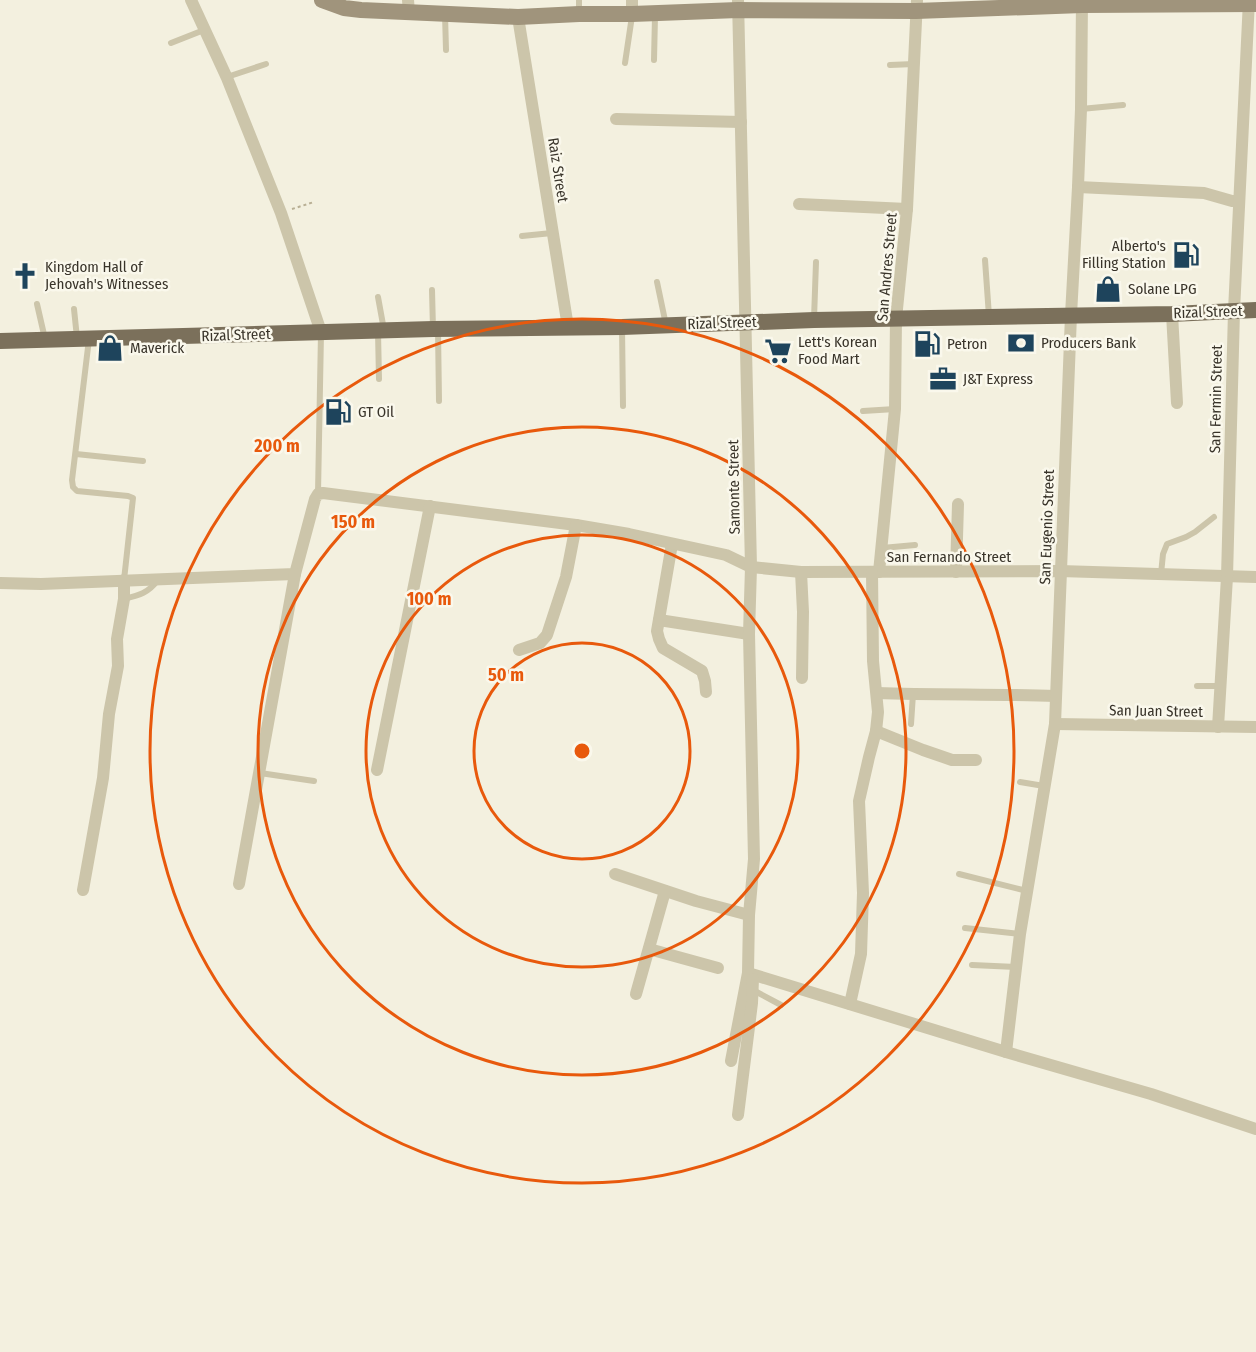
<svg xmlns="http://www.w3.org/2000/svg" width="1256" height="1352" font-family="'Fira Sans Condensed',sans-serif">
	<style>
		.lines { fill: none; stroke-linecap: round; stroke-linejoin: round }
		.path { stroke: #b8af94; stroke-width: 2; stroke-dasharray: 3 3; stroke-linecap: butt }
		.service { stroke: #ccc5aa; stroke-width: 6 }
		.minor { stroke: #ccc5aa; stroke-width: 12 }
		.secondary { stroke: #a0947c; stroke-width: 16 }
		.primary { stroke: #7b705b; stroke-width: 16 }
		.ring { fill: none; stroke: #e8590c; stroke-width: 3 }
		.labels { text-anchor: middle; stroke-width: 5; stroke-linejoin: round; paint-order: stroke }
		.street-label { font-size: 15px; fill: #39342a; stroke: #faf8ec }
		.poi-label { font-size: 15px; fill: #39342a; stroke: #faf8ec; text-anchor: start }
		.centre { fill: #e8590c; stroke: #faf8ec; stroke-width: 3 }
		.ring-label { font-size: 18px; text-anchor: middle; font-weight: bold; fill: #e8590c; stroke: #faf8ec; stroke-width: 5; stroke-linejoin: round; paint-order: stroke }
	</style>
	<rect width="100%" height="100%" fill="#f3f0df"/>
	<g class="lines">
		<polyline class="path" points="292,209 314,202"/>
		<g class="service">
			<polyline points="579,0 579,13"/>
			<polyline points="445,14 446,50"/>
			<polyline points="171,43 204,30"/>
			<polyline points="654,60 655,16"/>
			<polyline points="625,63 632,16"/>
			<polyline points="890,65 914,64"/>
			<polyline points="227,77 266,64"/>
			<polyline points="1081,109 1123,105"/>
			<polyline points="522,236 552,233"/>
			<polyline points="985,260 989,316"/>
			<polyline points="657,282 666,325"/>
			<polyline points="432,290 433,329"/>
			<polyline points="378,297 384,330"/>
			<polyline points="37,304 45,339"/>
			<polyline points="74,309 77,338"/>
			<polyline points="814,319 816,262"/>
			<polyline points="622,327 623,406"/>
			<polyline points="438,330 439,401"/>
			<polyline points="378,332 379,379"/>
			<polyline points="89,339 72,480 73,487 77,491 128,496 133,498 124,580"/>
			<polyline points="863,411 895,409"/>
			<polyline points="76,454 143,461"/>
			<polyline points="318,493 321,333"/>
			<polyline points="882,548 915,545"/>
			<polyline points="1161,574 1163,554 1167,544 1186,537 1195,532 1214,517"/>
			<path d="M 124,599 C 140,595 148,593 158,580"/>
			<polyline points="1197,686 1220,686"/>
			<polyline points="911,724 913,694"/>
			<polyline points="260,773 314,781"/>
			<polyline points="1020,782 1044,786"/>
			<polyline points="959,874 1027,891"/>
			<polyline points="965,928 1020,934"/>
			<polyline points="972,965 1016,967"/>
			<polyline points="753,990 781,1005"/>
		</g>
		<g class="minor">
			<polyline points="191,0 227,78 281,213 321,332"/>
			<polyline points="408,0 409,12"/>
			<polyline points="632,14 632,0"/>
			<polyline points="518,17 568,327"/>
			<polyline points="616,119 741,122"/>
			<polyline points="1078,187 1204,193 1232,201 1239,201"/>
			<polyline points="799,204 907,209"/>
			<polyline points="1172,314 1177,403"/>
			<polyline points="672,544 657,631 659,639 663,648 702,671 705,681 706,692"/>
			<polyline points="801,572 803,612 802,678"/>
			<polyline points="879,572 895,409 896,319 907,209 917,0"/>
			<polyline points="956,572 958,504"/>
			<polyline points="0,583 41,584 295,574 315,499 318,494 323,493 576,525 629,534 726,555 751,567 801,572 1060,571 1256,577"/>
			<polyline points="659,620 749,634"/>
			<polyline points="519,650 540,643 547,635 566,577 576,525"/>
			<path d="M 877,693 C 937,695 996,694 1056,696"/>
			<polyline points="1055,724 1256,727"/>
			<polyline points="1218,727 1227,577 1234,311 1249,0"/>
			<polyline points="876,731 923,750 952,760 976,760"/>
			<polyline points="377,770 430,506"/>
			<polyline points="615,874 696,901 749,915"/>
			<polyline points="239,884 295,574"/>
			<polyline points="83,890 103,778 109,714 118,666 117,639 124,599 124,580"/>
			<polyline points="649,949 718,968"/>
			<polyline points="748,973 1006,1052 1151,1094 1256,1129"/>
			<polyline points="636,994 665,891"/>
			<polyline points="850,1004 861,954 863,893 859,801 869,757 876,731 878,712 873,661 872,572"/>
			<polyline points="1006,1052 1020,934 1055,724 1071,315 1078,187 1081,109 1082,0"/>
			<polyline points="731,1061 748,973 749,915 754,859 749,634 751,567 738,0"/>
			<polyline points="738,1115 752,1003 753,979"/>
		</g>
		<polyline class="secondary" points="322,0 344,8 361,10 518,17 579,14 632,14 738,10 916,11 1082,5 1256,4"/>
		<polyline class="primary" points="0,341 433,329 622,327 814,320 1172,314 1256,310"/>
	</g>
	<g class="ring">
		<circle cx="582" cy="751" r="108"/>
		<circle cx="582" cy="751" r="216"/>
		<circle cx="582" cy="751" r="324"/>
		<circle cx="582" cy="751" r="432"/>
	</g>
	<defs>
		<symbol id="fuel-bare" viewBox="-9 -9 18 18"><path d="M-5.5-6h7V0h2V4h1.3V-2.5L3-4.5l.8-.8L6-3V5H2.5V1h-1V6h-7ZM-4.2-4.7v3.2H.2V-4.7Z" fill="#1e445c" stroke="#faf8ec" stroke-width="2.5" paint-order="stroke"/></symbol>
		<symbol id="church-bare" viewBox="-9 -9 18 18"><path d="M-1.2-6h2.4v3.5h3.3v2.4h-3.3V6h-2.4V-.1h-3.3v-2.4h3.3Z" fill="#1e445c" stroke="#faf8ec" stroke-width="2.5" paint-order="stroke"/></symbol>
		<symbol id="shop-bare" viewBox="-9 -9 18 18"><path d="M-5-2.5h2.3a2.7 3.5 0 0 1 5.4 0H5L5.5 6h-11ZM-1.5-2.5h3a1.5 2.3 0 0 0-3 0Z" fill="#1e445c" stroke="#faf8ec" stroke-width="2.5" paint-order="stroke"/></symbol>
		<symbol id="bank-bare" viewBox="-9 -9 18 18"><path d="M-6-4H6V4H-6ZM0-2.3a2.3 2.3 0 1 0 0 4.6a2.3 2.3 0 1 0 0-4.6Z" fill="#1e445c" stroke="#faf8ec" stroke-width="2.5" paint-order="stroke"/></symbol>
		<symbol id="supermarket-bare" viewBox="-9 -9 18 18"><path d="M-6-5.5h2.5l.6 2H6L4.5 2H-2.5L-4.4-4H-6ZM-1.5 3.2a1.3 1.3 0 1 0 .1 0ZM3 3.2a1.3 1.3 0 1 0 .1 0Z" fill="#1e445c" stroke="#faf8ec" stroke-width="2.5" paint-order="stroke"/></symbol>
		<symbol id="office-bare" viewBox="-9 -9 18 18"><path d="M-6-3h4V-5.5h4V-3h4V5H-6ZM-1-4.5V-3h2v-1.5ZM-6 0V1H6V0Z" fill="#1e445c" stroke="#faf8ec" stroke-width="2.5" paint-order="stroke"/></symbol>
	</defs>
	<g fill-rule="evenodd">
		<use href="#fuel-bare" x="1167" y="236" width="38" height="38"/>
		<use href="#church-bare" x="6" y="257" width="38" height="38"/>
		<use href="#shop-bare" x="1089" y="270" width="38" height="38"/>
		<use href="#bank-bare" x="1002" y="324" width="38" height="38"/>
		<use href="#fuel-bare" x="908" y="325" width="38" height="38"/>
		<use href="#shop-bare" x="91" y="329" width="38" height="38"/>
		<use href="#supermarket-bare" x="759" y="332" width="38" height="38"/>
		<use href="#office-bare" x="924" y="360" width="38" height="38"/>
		<use href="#fuel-bare" x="319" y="393" width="38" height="38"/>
	</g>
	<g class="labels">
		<g class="street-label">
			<text transform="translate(558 170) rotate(81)" y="5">Raiz Street</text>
			<text transform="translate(887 267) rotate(-85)" y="5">San Andres Street</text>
			<text transform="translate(1208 312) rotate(-2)" y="5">Rizal Street</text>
			<text transform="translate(722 323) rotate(-2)" y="5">Rizal Street</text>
			<text transform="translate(236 335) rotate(-2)" y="5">Rizal Street</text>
			<text transform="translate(1216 399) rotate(-89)" y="5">San Fermin Street</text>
			<text transform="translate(734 487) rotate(-91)" y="5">Samonte Street</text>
			<text transform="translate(1047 527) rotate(-88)" y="5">San Eugenio Street</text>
			<text x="949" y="562">San Fernando Street</text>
			<text transform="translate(1156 711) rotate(1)" y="5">San Juan Street</text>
		</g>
		<g class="poi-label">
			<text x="1166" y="251" text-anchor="end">Alberto's<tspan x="1166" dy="17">Filling Station</tspan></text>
			<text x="45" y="272">Kingdom Hall of<tspan x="45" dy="17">Jehovah's Witnesses</tspan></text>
			<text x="1128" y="294">Solane LPG</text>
			<text x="798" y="347">Lett's Korean<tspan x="798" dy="17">Food Mart</tspan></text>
			<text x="1041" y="348">Producers Bank</text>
			<text x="947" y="349">Petron</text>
			<text x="130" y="353">Maverick</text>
			<text x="963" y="384">J&amp;T Express</text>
			<text x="358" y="417">GT Oil</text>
		</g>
	</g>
	<circle cx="582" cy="751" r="9" class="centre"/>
	<g class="ring-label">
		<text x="277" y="452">200 m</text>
		<text x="353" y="528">150 m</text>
		<text x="429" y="605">100 m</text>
		<text x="506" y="681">50 m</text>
	</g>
</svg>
